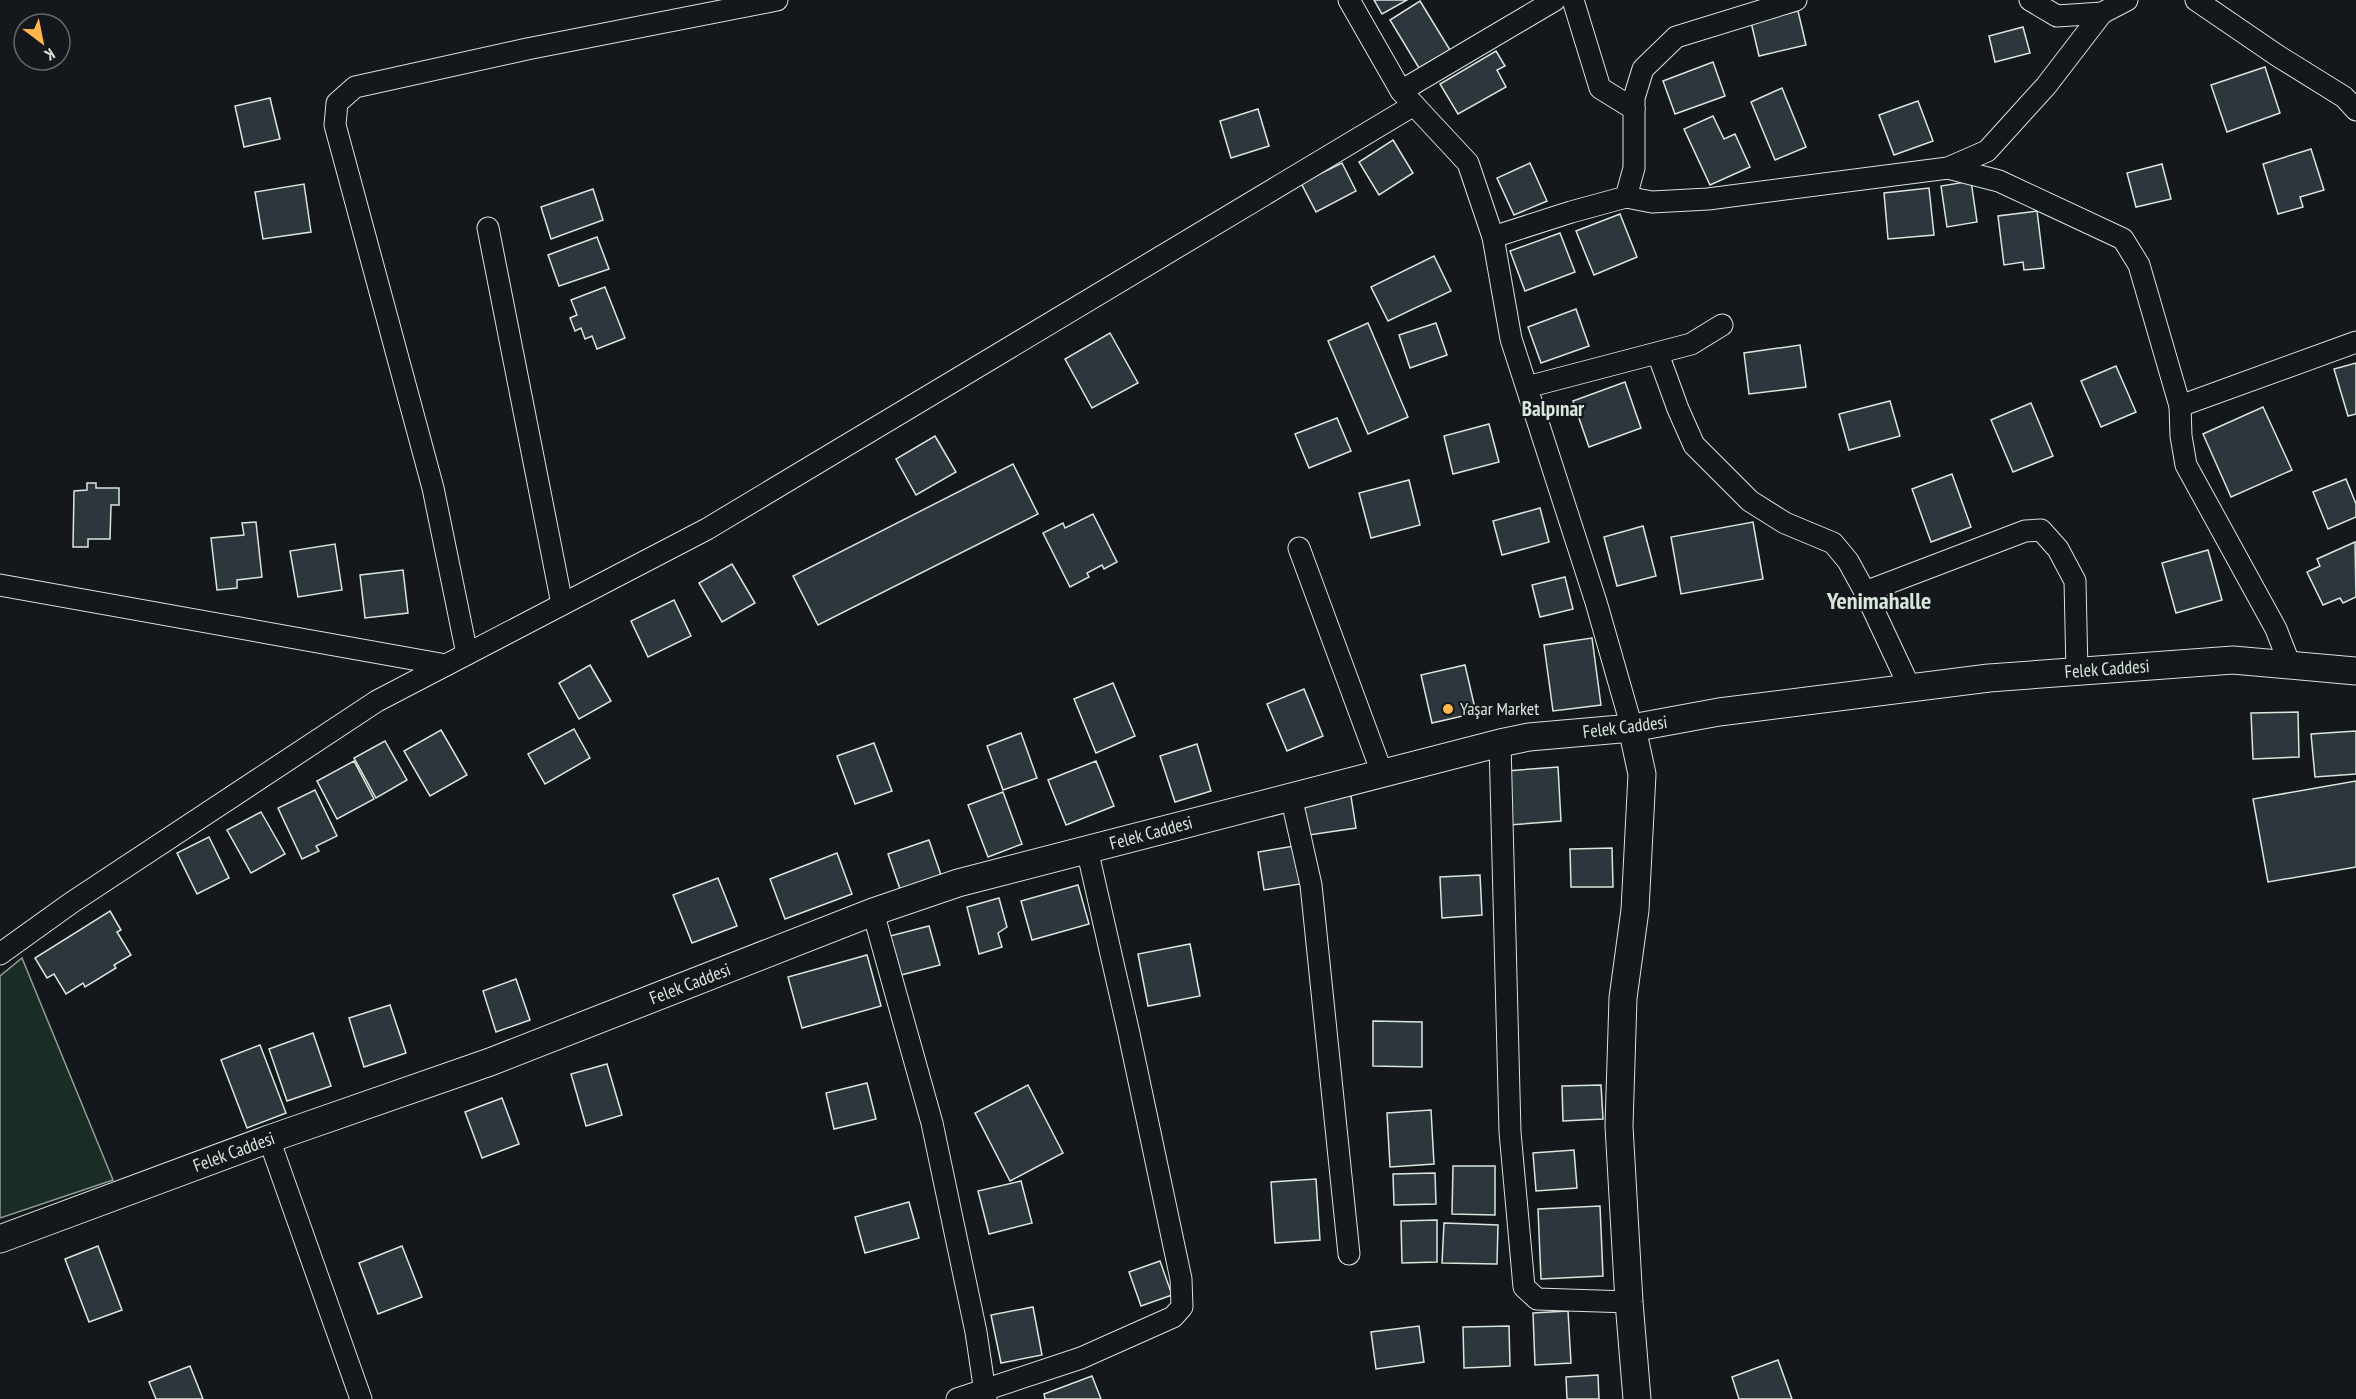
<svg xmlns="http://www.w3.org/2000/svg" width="2356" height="1399" font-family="'PT Sans Narrow',sans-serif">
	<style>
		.green { fill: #1a2d24; stroke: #939e99; stroke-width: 1.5 }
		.building { fill: #2c363c; stroke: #d8e6dc; stroke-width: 1.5 }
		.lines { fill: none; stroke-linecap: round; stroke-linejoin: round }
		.minor-casing { stroke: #d8e6dc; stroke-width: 23 }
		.tertiary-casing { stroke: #d8e6dc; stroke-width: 29 }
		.minor { stroke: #14181c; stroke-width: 21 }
		.tertiary { stroke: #14181c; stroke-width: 27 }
		.poi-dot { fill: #ffb74d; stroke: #14181c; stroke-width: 2 }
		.labels { text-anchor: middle; stroke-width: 4.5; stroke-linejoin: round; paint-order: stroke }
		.street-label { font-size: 18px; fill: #d8e6dc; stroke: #14181c }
		.poi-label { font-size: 18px; fill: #d8e6dc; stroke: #14181c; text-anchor: start }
		.quarter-label { font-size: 21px; font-weight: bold; fill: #d8e6dc; stroke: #14181c }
		.district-label { font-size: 24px; font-weight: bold; fill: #d8e6dc; stroke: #14181c }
	</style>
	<rect width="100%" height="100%" fill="#14181c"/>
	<polygon class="green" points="22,958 113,1180 0,1218 0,976"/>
	<g class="building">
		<polygon points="1374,0 1407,0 1382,14"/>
		<polygon points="1420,1 1450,50 1419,68 1390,20"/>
		<polygon points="1798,11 1806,45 1759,56 1751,22"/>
		<polygon points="2023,27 2030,53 1995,62 1989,36"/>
		<polygon points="1496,51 1505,66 1497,70 1506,87 1458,114 1440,84"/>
		<polygon points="1713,62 1725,96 1675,114 1663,81"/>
		<polygon points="2265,67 2280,113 2227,132 2211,85"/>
		<polygon points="1782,88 1806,147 1775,160 1751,102"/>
		<polygon points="270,98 280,139 244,147 235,106"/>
		<polygon points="1918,101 1933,141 1894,155 1879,115"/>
		<polygon points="1258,109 1269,146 1231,158 1220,121"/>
		<polygon points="1713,116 1724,139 1735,134 1750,167 1710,185 1684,129"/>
		<polygon points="1393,140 1413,173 1379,195 1359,162"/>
		<polygon points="2311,149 2324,190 2300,197 2303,207 2278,214 2263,164"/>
		<polygon points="1342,163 1356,191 1316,212 1301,183"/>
		<polygon points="1530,163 1547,201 1514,215 1497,178"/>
		<polygon points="2162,164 2171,199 2136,207 2127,173"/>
		<polygon points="1971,181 1977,222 1947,227 1941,186"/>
		<polygon points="304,184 311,232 263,239 255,192"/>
		<polygon points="1929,188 1934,235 1888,239 1884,193"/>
		<polygon points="593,189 603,220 551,239 541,207"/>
		<polygon points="2037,211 2044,268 2024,270 2023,262 2004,265 1998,216"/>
		<polygon points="1620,214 1637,257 1594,275 1576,231"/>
		<polygon points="1560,233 1575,272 1525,291 1510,251"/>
		<polygon points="597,237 609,269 559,286 548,255"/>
		<polygon points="1434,256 1451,291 1388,321 1371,287"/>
		<polygon points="605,287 625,338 597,349 592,336 585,339 581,328 575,331 570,318 577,315 571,300"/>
		<polygon points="1576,309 1589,346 1541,363 1528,327"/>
		<polygon points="1368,323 1408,417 1368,434 1328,341"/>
		<polygon points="1436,323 1447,355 1410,368 1399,335"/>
		<polygon points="1110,333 1138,383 1092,408 1065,359"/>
		<polygon points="1800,345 1806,387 1749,394 1744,353"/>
		<polygon points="2356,363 2356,414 2348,416 2334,369"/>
		<polygon points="2116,366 2136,412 2101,427 2081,381"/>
		<polygon points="1625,382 1641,428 1589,447 1573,401"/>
		<polygon points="1890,401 1900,436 1849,450 1839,414"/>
		<polygon points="2031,403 2053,456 2013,472 1991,420"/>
		<polygon points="2263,407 2292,470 2231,497 2203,434"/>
		<polygon points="1337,418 1351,451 1309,468 1295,434"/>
		<polygon points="1489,424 1499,462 1453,474 1444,436"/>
		<polygon points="935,436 956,472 916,495 896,459"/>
		<polygon points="1013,464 1038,514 818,625 793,576"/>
		<polygon points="1952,474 1971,527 1931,542 1912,489"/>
		<polygon points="2346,479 2356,504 2356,517 2328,529 2313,492"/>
		<polygon points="1409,480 1420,525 1371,538 1359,493"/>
		<polygon points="87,483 96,483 96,488 119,488 119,505 111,505 110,539 88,539 88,547 73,547 74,491 87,490"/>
		<polygon points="1540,508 1549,542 1502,555 1493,521"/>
		<polygon points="1093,514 1117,562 1104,569 1102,565 1087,573 1089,577 1070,587 1043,533 1063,523 1065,528"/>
		<polygon points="256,522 262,577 237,580 237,588 217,590 211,538 244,535 242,523"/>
		<polygon points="1753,522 1763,579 1681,594 1671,537"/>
		<polygon points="1643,526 1656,576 1617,586 1604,537"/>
		<polygon points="2355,542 2356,597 2343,603 2340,598 2323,605 2307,572 2320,566 2317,559"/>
		<polygon points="335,544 342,590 298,597 290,551"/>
		<polygon points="2208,550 2222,600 2176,613 2162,563"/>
		<polygon points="732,564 755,603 722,622 699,583"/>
		<polygon points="403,570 408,613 365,618 360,575"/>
		<polygon points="1565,577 1573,609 1540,617 1532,585"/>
		<polygon points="674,600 691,636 648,657 631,621"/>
		<polygon points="1592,638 1601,705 1553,711 1544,645"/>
		<polygon points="590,665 611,701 579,719 559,683"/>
		<polygon points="1465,665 1476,713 1432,723 1421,675"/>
		<polygon points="1113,683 1135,736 1096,753 1074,699"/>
		<polygon points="1304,689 1323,736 1287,751 1267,704"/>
		<polygon points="2298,712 2299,757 2253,759 2251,713"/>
		<polygon points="574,729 590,758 545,784 528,754"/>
		<polygon points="441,730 467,775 430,796 404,751"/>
		<polygon points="2356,731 2356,774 2315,777 2311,734"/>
		<polygon points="1021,733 1037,778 1003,790 987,746"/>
		<polygon points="385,741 407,780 376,798 354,758"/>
		<polygon points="874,743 892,791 855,804 837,756"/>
		<polygon points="1197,744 1211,791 1175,802 1160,756"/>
		<polygon points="354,761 374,799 337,819 317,781"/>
		<polygon points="1096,761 1114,806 1066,825 1048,780"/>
		<polygon points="1558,767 1561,821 1509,825 1506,771"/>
		<polygon points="2356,781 2356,867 2268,882 2253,799"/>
		<polygon points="315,790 337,836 316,846 319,851 302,859 278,808"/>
		<polygon points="1350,790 1356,828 1309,835 1303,798"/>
		<polygon points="1003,792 1022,844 988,857 968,805"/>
		<polygon points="261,812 285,854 251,873 227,830"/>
		<polygon points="209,837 229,878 197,894 177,853"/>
		<polygon points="929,840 941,875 900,889 888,854"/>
		<polygon points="1294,846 1300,884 1264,890 1258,852"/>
		<polygon points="1612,848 1613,887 1571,887 1570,849"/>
		<polygon points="837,853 852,894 785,919 770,879"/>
		<polygon points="1480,875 1482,915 1442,918 1440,877"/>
		<polygon points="718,878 737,926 692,943 673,895"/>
		<polygon points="1078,885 1089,924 1032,940 1021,901"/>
		<polygon points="999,898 1007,927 998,933 1002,947 979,954 967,907"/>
		<polygon points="110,911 121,930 117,932 131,955 114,965 116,968 85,987 83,983 66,994 54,974 47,978 35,958"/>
		<polygon points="929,926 940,965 901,975 890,936"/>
		<polygon points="1190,944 1200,996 1148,1006 1138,954"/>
		<polygon points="867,955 881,1006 802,1028 788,977"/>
		<polygon points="516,979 530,1020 496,1032 483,991"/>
		<polygon points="390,1005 406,1053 364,1067 349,1018"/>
		<polygon points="1373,1021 1422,1022 1422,1067 1373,1066"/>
		<polygon points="313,1033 331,1086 287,1101 269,1049"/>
		<polygon points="260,1045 286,1113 247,1128 221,1060"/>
		<polygon points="607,1064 622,1115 586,1126 571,1074"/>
		<polygon points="867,1083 876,1119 834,1129 826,1093"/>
		<polygon points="1028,1085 1063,1153 1010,1181 975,1113"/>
		<polygon points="1601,1085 1603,1119 1563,1121 1562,1086"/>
		<polygon points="502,1098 519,1144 482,1158 465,1112"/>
		<polygon points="1431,1110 1434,1164 1390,1167 1387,1113"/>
		<polygon points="1574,1150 1577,1188 1536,1191 1533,1153"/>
		<polygon points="1453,1166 1495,1166 1495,1215 1452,1214"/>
		<polygon points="1435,1173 1436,1204 1394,1205 1393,1174"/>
		<polygon points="1316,1179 1320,1240 1275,1243 1271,1182"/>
		<polygon points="1021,1181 1032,1223 989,1234 978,1191"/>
		<polygon points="909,1202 919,1238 865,1253 855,1217"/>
		<polygon points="1600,1206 1603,1276 1541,1279 1538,1209"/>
		<polygon points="1437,1220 1437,1262 1402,1263 1401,1221"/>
		<polygon points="1444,1223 1498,1225 1497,1264 1442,1263"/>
		<polygon points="98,1246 122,1310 89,1322 65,1259"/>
		<polygon points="402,1246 422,1297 378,1314 359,1263"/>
		<polygon points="1160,1261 1172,1295 1141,1306 1129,1272"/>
		<polygon points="1033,1307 1042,1355 1001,1363 991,1315"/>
		<polygon points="1568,1311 1571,1363 1535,1365 1533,1313"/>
		<polygon points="1419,1326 1424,1362 1376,1369 1371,1332"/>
		<polygon points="1509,1326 1510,1366 1464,1368 1463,1327"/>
		<polygon points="1778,1360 1792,1399 1739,1399 1732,1377"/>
		<polygon points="190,1366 203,1399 156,1399 149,1382"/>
		<polygon points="1598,1375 1599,1399 1567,1399 1566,1377"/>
		<polygon points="1092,1376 1101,1399 1045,1399 1044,1394"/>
	</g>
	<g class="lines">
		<defs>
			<g id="minor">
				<polyline points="1349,0 1401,91 1468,163 1493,237"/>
				<polyline points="1573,0 1600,88 1634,109"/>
				<polyline points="2030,0 2057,16 2102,13 2127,0"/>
				<polyline points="2196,0 2278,56 2344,97 2356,110"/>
				<polyline points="1401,91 1555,0"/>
				<polyline points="1948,168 1999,181 2123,239 2139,265 2180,406 2181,436 2186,465 2276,629 2290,665"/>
				<polyline points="1626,197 1652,202 1708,199 1948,168 1987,151 2046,86 2102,13"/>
				<polyline points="488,228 562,604"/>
				<polyline points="1658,354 1678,409 1694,445 1750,501 1785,523 1833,543 1848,561 1865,592 1910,688"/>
				<polyline points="1527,387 1691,344 1722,325"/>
				<polyline points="2180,406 2356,342"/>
				<polyline points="1299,548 1382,773"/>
				<polyline points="0,585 446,665"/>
				<polyline points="1865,592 2025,531 2041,530 2058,549 2075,581 2077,672"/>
				<polyline points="467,654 433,488 335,125 337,103 355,87 527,49 777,0"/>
				<polyline points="1632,728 1596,602 1511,339 1493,237 1571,212 1626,197 1634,168 1634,98 1643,69 1676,37 1796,0"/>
				<polyline points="1500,743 1510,1132 1524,1287 1537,1299 1629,1302"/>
				<polyline points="1291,796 1311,885 1349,1254"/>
				<polyline points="873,912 932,1123 976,1332 986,1399"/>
				<polyline points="0,954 71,903 377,701 707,529 1414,105"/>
				<polyline points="269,1139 361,1399"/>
				<polyline points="957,1399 1081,1358 1173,1317 1182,1307 1181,1279 1128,1029 1087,849"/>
			</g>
			<g id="tertiary">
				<polyline points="1632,728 1642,774 1635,910 1623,998 1619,1126 1629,1302 1637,1399"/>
				<polyline points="0,1239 269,1139 490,1062 873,912 958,883 1500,743 1529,737 1632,728 1719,712 1989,678 2233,660 2356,671"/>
			</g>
		</defs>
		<use href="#minor" class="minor-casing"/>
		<use href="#tertiary" class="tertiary-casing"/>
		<use href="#minor" class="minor"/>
		<use href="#tertiary" class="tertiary"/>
	</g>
	<circle class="poi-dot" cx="1448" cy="709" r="6"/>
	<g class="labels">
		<g class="street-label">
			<text transform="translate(2107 669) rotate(-4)" y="6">Felek Caddesi</text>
			<text transform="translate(1625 727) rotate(-7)" y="6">Felek Caddesi</text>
			<text transform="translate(1151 833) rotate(-15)" y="6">Felek Caddesi</text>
			<text transform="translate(690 984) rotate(-21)" y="6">Felek Caddesi</text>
			<text transform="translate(234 1152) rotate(-20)" y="6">Felek Caddesi</text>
		</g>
		<g class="poi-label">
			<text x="1460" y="715">Yaşar Market</text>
		</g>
		<g class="quarter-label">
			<text x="1553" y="416">Balpınar</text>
		</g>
		<g class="district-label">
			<text x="1879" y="609">Yenimahalle</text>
		</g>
	</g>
	<g transform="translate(42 42) rotate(148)"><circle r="28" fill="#14181c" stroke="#626a69" stroke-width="1.5"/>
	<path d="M0-4.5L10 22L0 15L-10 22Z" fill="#ffb74d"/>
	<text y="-9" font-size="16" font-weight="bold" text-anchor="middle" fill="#d8e6dc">K</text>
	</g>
</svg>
